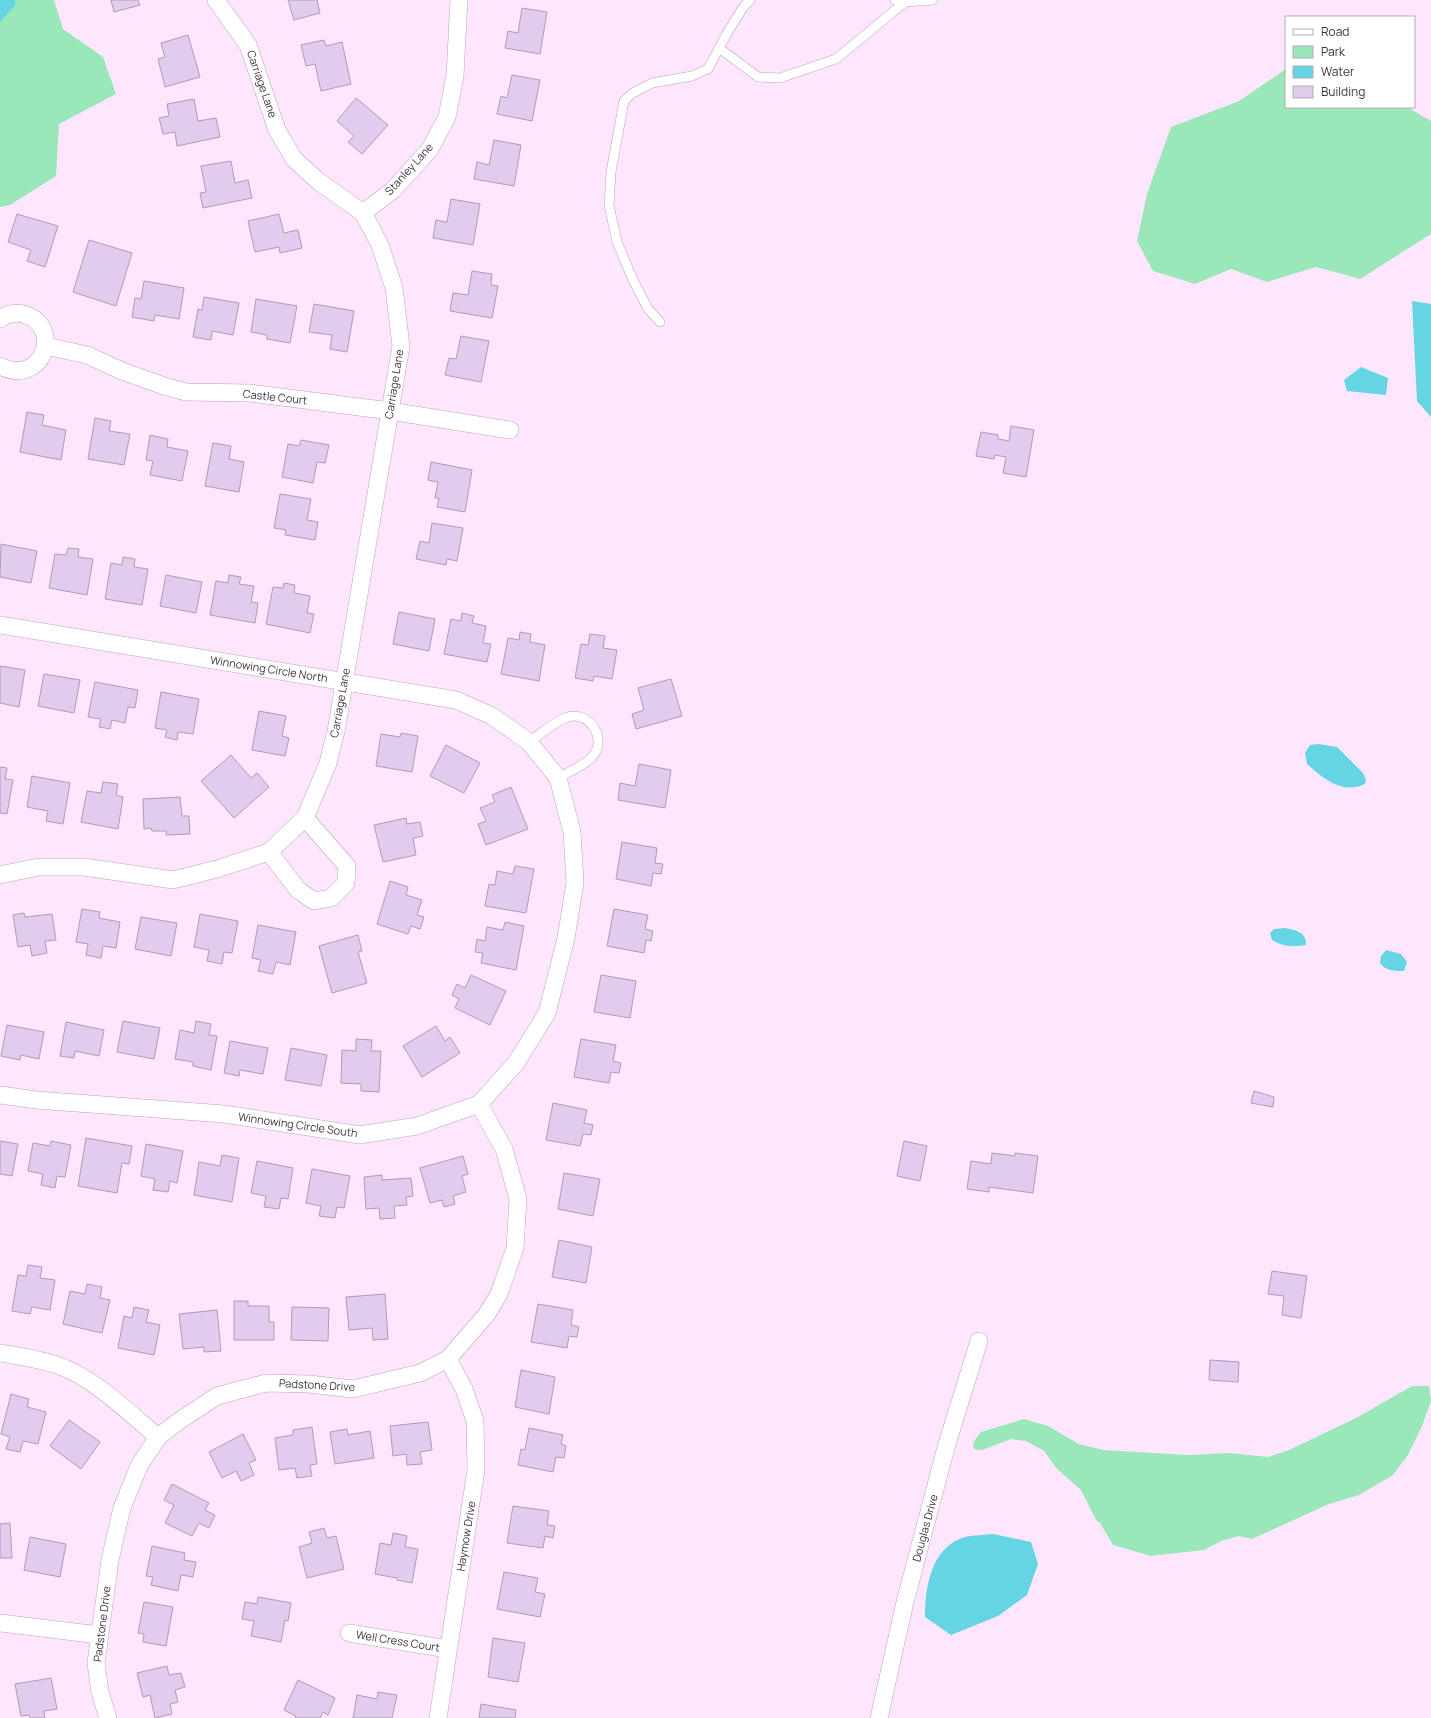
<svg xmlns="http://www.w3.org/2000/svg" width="1431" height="1718" font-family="Manrope,sans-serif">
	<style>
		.green { fill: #9ae7ba }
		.water { fill: #65d5e3 }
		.building { fill: #e2cced; stroke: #ae9ab9 }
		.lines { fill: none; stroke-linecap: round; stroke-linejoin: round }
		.lane-casing { stroke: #bca2be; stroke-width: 10 }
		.street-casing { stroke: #bca2be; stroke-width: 18 }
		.lane { stroke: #fff; stroke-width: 9 }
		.street { stroke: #fff; stroke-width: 17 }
		.labels { text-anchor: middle; stroke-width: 3; stroke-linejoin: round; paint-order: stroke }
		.street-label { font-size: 11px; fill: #3e333f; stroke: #fff }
	</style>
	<rect width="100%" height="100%" fill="#fde6fe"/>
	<g class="green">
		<polygon points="15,0 54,0 63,29 103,57 116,94 59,124 56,176 10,205 0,207 0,22 15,6"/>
		<polygon points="1286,69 1286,107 1407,107 1431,121 1431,234 1360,279 1316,267 1267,282 1231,269 1195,284 1153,271 1137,241 1147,194 1171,127 1239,101"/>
		<polygon points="1412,1386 1429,1386 1431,1401 1422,1426 1408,1455 1393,1475 1359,1495 1329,1504 1252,1539 1239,1536 1221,1541 1204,1550 1151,1556 1113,1545 1100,1523 1096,1520 1081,1490 1057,1469 1044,1451 1026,1441 1011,1439 982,1450 976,1450 973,1447 974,1441 981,1432 1024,1419 1048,1426 1079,1444 1103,1450 1188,1455 1229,1453 1268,1457 1289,1450 1356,1418"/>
	</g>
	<g class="water">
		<polygon points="0,0 15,0 15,6 0,22"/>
		<polygon points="1412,301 1431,304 1431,417 1417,401"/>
		<polygon points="1361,367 1388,378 1386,395 1347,391 1344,380"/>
		<path d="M 1319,744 L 1337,747 L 1363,773 L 1366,780 L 1365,784 C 1342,795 1323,778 1307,764 L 1305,753 L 1310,745 Z"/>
		<path d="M 1285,928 C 1295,930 1307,932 1306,945 C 1293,947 1284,947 1272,940 L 1270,933 L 1274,929 Z"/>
		<path d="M 1386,950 L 1401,954 L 1407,962 L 1404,971 C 1394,971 1386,971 1380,963 L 1381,956 Z"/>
		<path d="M 993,1534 L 1031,1542 L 1038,1564 L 1027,1595 L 998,1616 L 951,1635 L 925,1617 C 925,1587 931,1547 965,1537 C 974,1535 984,1535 993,1534 Z"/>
	</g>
	<g class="building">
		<polygon points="111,0 138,0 140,5 114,12"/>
		<polygon points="288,0 317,0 320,13 294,20"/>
		<polygon points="522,8 547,12 540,54 505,48 508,31 518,33"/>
		<polygon points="188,35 200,77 165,87 158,59 165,57 161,43"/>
		<polygon points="324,40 326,46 342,42 351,84 321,91 315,64 306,66 301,45"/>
		<polygon points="512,75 540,80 532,121 497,114 501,96 507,98"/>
		<polygon points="356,98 388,125 362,154 348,142 354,136 337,121"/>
		<polygon points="194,99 198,121 216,118 220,137 177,146 175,132 163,134 159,118 169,116 167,104"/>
		<polygon points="494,140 521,145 514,186 474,179 477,162 489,165"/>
		<polygon points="231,161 235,183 248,180 252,198 203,208 200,193 206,192 201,166"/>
		<polygon points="451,199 480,204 473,245 433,238 436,220 447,222"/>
		<polygon points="17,214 58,226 45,267 27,261 31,250 8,242"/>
		<polygon points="279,214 284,233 298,230 302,248 280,253 279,247 255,252 248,221"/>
		<polygon points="89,240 132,253 116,306 73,292"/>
		<polygon points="472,271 492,274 491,285 498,286 492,318 450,311 453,293 468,295"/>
		<polygon points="144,281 184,288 179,319 155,315 154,321 132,317 135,298 141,299"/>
		<polygon points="204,297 239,303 233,335 212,331 211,340 193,337 198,309 202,310"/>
		<polygon points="256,299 297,306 290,343 267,339 267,335 251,332"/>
		<polygon points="314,304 354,311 347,352 330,349 332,335 309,332"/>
		<polygon points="461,336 489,341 481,382 445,375 449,358 456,359"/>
		<polygon points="27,412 44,415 42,425 66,430 61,460 20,452"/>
		<polygon points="95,418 111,421 109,431 130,434 124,465 88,459"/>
		<polygon points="1011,426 1034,430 1026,477 1003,473 1006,457 995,455 994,459 976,456 981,432 998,435 998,439 1009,441"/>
		<polygon points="150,435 168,439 167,447 188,451 182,481 150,475 153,461 146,460"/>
		<polygon points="301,440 329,445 325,463 317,462 313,483 282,477 288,444 299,446"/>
		<polygon points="213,443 231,446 229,459 244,462 239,492 205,486"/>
		<polygon points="431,462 472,470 465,512 437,507 439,498 435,498 438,482 428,480"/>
		<polygon points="280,494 311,499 307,520 318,522 315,540 285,535 286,530 274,528"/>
		<polygon points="432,523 463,528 457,561 447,559 446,565 416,559 420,541 429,543"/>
		<polygon points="1,544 37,551 31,583 0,577"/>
		<polygon points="68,548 79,549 78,557 93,559 87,595 49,588 55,554 66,555"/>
		<polygon points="123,557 135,559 134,567 148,569 142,605 105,599 111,563 122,565"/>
		<polygon points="166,575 202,582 196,613 160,606"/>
		<polygon points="229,575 241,577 239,584 254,586 251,602 258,603 255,623 210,615 216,581 228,583"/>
		<polygon points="284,583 295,585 294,593 310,596 307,613 314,614 310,633 266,624 273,587 283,588"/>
		<polygon points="399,612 435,619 429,651 393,644"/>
		<polygon points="462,613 474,616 472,623 486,626 483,643 491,644 487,662 444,654 451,619 461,621"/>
		<polygon points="520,632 531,634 530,642 545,645 539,681 501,674 508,638 519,640"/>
		<polygon points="590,634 605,636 603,648 617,650 612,679 594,676 593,681 575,678 581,644 588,645"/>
		<polygon points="0,666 25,670 19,707 0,703"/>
		<polygon points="44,674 80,680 74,713 38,706"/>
		<polygon points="671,679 682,716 636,729 632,714 644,710 638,688"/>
		<polygon points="95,682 138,690 135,708 128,707 125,723 112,720 110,729 99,727 101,719 88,717"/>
		<polygon points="161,692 199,699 193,734 178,732 177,740 165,737 167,730 155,728"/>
		<polygon points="259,711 286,716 282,736 289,738 285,756 252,750"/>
		<polygon points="401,733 418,736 412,772 376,766 381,734 400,737"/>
		<polygon points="446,745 480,763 464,793 430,776"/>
		<polygon points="231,755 251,778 257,773 269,787 234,818 201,781"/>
		<polygon points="639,764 671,770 665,808 618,800 620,783 635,786"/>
		<polygon points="0,767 7,768 5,779 13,780 7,814 0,813"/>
		<polygon points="32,776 70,783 63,824 46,821 48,811 27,807"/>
		<polygon points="103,782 118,784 116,795 123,797 118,829 81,822 87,791 101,793"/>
		<polygon points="511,787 528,829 486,845 478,824 486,821 480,808 495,802 492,795"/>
		<polygon points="180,797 182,816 189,816 190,834 166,835 166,831 152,831 151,828 144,829 143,799"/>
		<polygon points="406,818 407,824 420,822 423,836 413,838 416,855 383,862 374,825"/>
		<polygon points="622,842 657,848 655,863 663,864 661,874 653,873 651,886 616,879"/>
		<polygon points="515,866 534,869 526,913 485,906 489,884 495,885 497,871 513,874"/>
		<polygon points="390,881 408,887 406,895 422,900 417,915 424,917 420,929 411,926 408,934 377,924"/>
		<polygon points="82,909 100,912 99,918 120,922 116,948 103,946 101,958 86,955 88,944 76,942"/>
		<polygon points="614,909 648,915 645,929 653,931 651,941 646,940 644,953 607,946"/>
		<polygon points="24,913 25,917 52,914 56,940 45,941 47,953 32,956 30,945 18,947 13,915"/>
		<polygon points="200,914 238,921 232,953 224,952 222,964 207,961 209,950 194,947"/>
		<polygon points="141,917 177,923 171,956 135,949"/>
		<polygon points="505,922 524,926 516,970 481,963 483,953 475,952 477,939 485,941 487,927 503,930"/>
		<polygon points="258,925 296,932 290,965 276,962 273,974 258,971 261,960 252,958"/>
		<polygon points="358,935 362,951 358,952 367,983 332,993 319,946"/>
		<polygon points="471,975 506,991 490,1025 455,1008 459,999 452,995 457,984 465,988"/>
		<polygon points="601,975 636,981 630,1018 594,1012"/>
		<polygon points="123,1021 160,1028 154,1059 117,1052"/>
		<polygon points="196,1021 211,1024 209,1035 217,1036 211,1070 193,1066 193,1062 175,1059 180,1030 194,1033"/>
		<polygon points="66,1022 104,1030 99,1056 75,1051 74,1058 60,1056"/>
		<polygon points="7,1025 44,1032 39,1059 21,1055 20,1060 1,1056"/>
		<polygon points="436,1026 445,1041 450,1037 460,1053 422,1077 403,1046"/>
		<polygon points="356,1039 372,1040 371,1051 381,1051 379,1092 361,1091 361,1084 341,1083 342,1050 356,1051"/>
		<polygon points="581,1039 616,1045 613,1061 621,1063 619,1073 611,1072 609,1083 574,1077"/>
		<polygon points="230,1041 268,1048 263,1074 240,1070 239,1076 224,1073"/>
		<polygon points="291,1048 327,1055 321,1086 285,1080"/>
		<polygon points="1254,1091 1274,1097 1273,1107 1251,1103"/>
		<polygon points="553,1103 587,1110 584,1123 593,1125 591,1135 583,1134 580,1146 546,1140"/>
		<polygon points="86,1138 132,1146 129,1164 122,1163 117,1193 78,1186"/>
		<polygon points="0,1141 18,1144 12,1176 0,1174"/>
		<polygon points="51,1141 71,1145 65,1177 57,1176 55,1188 41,1185 43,1174 28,1171 33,1143 50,1146"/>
		<polygon points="904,1141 927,1146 920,1181 897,1176"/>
		<polygon points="146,1144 183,1151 177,1183 170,1181 168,1192 153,1190 155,1179 141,1176"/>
		<polygon points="992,1153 1015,1156 1015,1153 1038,1156 1033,1193 989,1187 989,1192 967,1189 971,1161 991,1164"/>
		<polygon points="222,1155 239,1158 232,1202 194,1195 199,1162 220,1166"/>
		<polygon points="463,1156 468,1174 462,1176 466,1192 453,1196 455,1204 444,1207 442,1200 430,1203 420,1168"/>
		<polygon points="257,1161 293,1168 288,1199 281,1198 279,1209 264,1207 266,1196 251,1193"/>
		<polygon points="312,1169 350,1176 344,1208 337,1207 335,1218 319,1216 321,1206 306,1203"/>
		<polygon points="564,1173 600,1179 593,1216 558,1209"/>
		<polygon points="382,1175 382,1180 411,1178 413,1196 406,1197 407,1205 394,1206 395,1218 380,1219 379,1208 366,1209 364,1177"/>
		<polygon points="559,1240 592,1247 586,1283 552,1277"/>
		<polygon points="28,1265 42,1267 40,1278 55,1280 50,1310 32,1307 30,1314 12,1311 18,1275 26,1276"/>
		<polygon points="1272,1271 1307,1276 1301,1318 1282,1315 1284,1296 1268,1294"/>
		<polygon points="87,1284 102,1287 100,1298 110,1300 102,1333 63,1324 70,1291 85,1294"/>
		<polygon points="385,1294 388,1339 373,1340 372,1328 349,1330 346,1297"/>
		<polygon points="234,1301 248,1301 248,1306 269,1306 269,1322 274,1322 274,1340 234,1340"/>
		<polygon points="538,1304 573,1310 571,1325 579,1327 577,1337 569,1336 567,1348 531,1342"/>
		<polygon points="134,1307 149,1310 146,1322 160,1325 154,1355 118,1348 124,1316 132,1318"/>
		<polygon points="292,1307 329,1308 328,1341 291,1340"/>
		<polygon points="217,1310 221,1351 204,1352 204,1347 183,1349 179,1314"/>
		<polygon points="1210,1360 1239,1362 1238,1382 1209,1380"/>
		<polygon points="521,1370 555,1377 549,1414 515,1407"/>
		<polygon points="11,1394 29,1399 27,1407 46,1412 38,1444 23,1441 20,1452 6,1449 10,1437 1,1434"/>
		<polygon points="69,1420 100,1442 81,1469 50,1446"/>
		<polygon points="428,1422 432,1450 420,1452 422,1464 407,1465 406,1454 393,1456 390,1426"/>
		<polygon points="312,1427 317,1464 310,1465 312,1476 297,1478 295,1468 279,1470 275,1438 293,1435 293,1430"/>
		<polygon points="529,1428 563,1435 561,1444 566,1446 564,1458 556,1457 553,1472 518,1465 521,1449 525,1450"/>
		<polygon points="347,1429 348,1435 370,1431 374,1458 335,1464 330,1432"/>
		<polygon points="243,1434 256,1460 249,1463 254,1475 241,1481 236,1471 222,1478 209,1452"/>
		<polygon points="172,1484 209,1503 205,1510 215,1515 209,1528 199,1523 192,1536 165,1523 174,1505 164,1500"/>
		<polygon points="513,1506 549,1511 547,1525 555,1526 553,1538 545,1536 543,1548 507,1543"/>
		<polygon points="10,1523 12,1558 0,1558 0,1524"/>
		<polygon points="324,1528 327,1538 336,1536 344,1569 307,1578 299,1547 312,1543 309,1532"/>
		<polygon points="393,1533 407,1536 405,1547 418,1549 412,1583 397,1580 397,1578 375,1574 380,1543 391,1545"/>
		<polygon points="30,1537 66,1544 60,1577 24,1570"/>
		<polygon points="152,1546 185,1553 184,1560 196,1562 193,1577 181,1575 178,1591 151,1585 153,1577 146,1576"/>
		<polygon points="504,1572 538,1578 535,1592 545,1594 540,1617 497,1609"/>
		<polygon points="258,1597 291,1603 288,1621 285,1620 281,1642 251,1636 254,1621 242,1619 245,1602 257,1604"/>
		<polygon points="144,1602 173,1607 166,1646 143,1642 144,1634 138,1633"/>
		<polygon points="493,1638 525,1643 518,1682 488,1677"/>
		<polygon points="167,1666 169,1675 181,1673 185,1687 175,1690 178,1702 170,1704 172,1714 155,1718 150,1695 143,1697 137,1673"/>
		<polygon points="51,1678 57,1709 44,1711 45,1718 30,1718 29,1715 21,1716 15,1684"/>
		<polygon points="298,1680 335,1698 328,1715 323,1712 320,1718 295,1718 296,1716 284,1710"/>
		<polygon points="378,1692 397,1695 392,1718 353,1718 357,1695 377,1699"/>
		<polygon points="481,1704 516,1710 515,1718 479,1718"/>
	</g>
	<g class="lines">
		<defs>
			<g id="lane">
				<polyline points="895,0 905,2 933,0"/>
				<polyline points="719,48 758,77 780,78 836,59 905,2"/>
				<polyline points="660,322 648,309 633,280 617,242 609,205 611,172 624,101 633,93 652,83 692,76 708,69 726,35 744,6 750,0"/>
				<path d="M 529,742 C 540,734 553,723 565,718 C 588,708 609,739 592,757 C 585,765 567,773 558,778"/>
			</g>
			<g id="street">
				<polyline points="363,213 393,190 430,149 447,117 455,76 459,0"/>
				<path d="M 0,319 C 7,314 15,312 23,314 C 64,324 44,388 0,366"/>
				<polyline points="46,346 87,355 122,371 164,386 186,392 250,393 390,411 510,430"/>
				<polyline points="0,625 456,700 492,716 529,742 558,778 572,832 575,883 566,938 547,1013 516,1063 479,1104 417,1126 360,1135 224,1114 36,1100 0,1095"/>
				<polyline points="269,852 298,890 314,901 331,898 346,883 347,866 305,818"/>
				<polyline points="0,875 38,867 84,867 173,880 217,869 269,852 305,818 328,763 336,731 401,346 394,288 380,245 363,213 318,181 294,159 277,130 248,45 216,0"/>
				<path d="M 0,1353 C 19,1356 38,1359 57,1365 C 93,1377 129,1413 158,1437"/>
				<polyline points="0,1623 99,1635"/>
				<polyline points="349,1633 448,1649"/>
				<polyline points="108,1718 100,1692 96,1663 110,1560 122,1508 139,1466 158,1437 179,1421 217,1396 266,1383 309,1384 353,1389 420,1373 448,1359 487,1314 499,1294 515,1248 518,1199 504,1149 479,1104"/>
				<polyline points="438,1718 476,1470 475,1421 464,1389 448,1359"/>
				<polyline points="879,1718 905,1602 947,1444 979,1341"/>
			</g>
		</defs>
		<use href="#lane" class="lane-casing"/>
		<use href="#street" class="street-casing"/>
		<use href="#lane" class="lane"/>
		<use href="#street" class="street"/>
	</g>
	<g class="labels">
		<g class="street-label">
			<text transform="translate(262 84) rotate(71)" y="4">Carriage Lane</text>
			<text transform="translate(409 169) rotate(-48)" y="4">Stanley Lane</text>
			<text transform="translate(394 384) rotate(-81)" y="4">Carriage Lane</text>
			<text transform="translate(275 397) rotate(6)" y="4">Castle Court</text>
			<text transform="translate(269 669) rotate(9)" y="4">Winnowing Circle North</text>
			<text transform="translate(340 703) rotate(-80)" y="4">Carriage Lane</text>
			<text transform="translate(298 1125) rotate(8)" y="4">Winnowing Circle South</text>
			<text transform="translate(317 1385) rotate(3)" y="4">Padstone Drive</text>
			<text transform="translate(925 1528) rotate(-75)" y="4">Douglas Drive</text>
			<text transform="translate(466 1536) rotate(-81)" y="4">Haymow Drive</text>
			<text transform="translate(102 1624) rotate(-83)" y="4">Padstone Drive</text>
			<text transform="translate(398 1641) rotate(9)" y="4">Well Cress Court</text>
		</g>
	</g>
	<rect x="1285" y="16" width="130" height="92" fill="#ffffff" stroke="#b2adb2"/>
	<rect x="1293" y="29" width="20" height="6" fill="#ffffff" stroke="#b2adb2"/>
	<text x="1321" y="36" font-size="12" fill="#3e333f">Road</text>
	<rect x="1293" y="46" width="20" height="12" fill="#9ae7ba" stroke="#b2adb2"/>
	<text x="1321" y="56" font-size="12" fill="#3e333f">Park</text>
	<rect x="1293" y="66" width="20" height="12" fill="#65d5e3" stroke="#b2adb2"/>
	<text x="1321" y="76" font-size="12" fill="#3e333f">Water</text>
	<rect x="1293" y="86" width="20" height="12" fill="#e2cced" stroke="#b2adb2"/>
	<text x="1321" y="96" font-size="12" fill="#3e333f">Building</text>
</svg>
